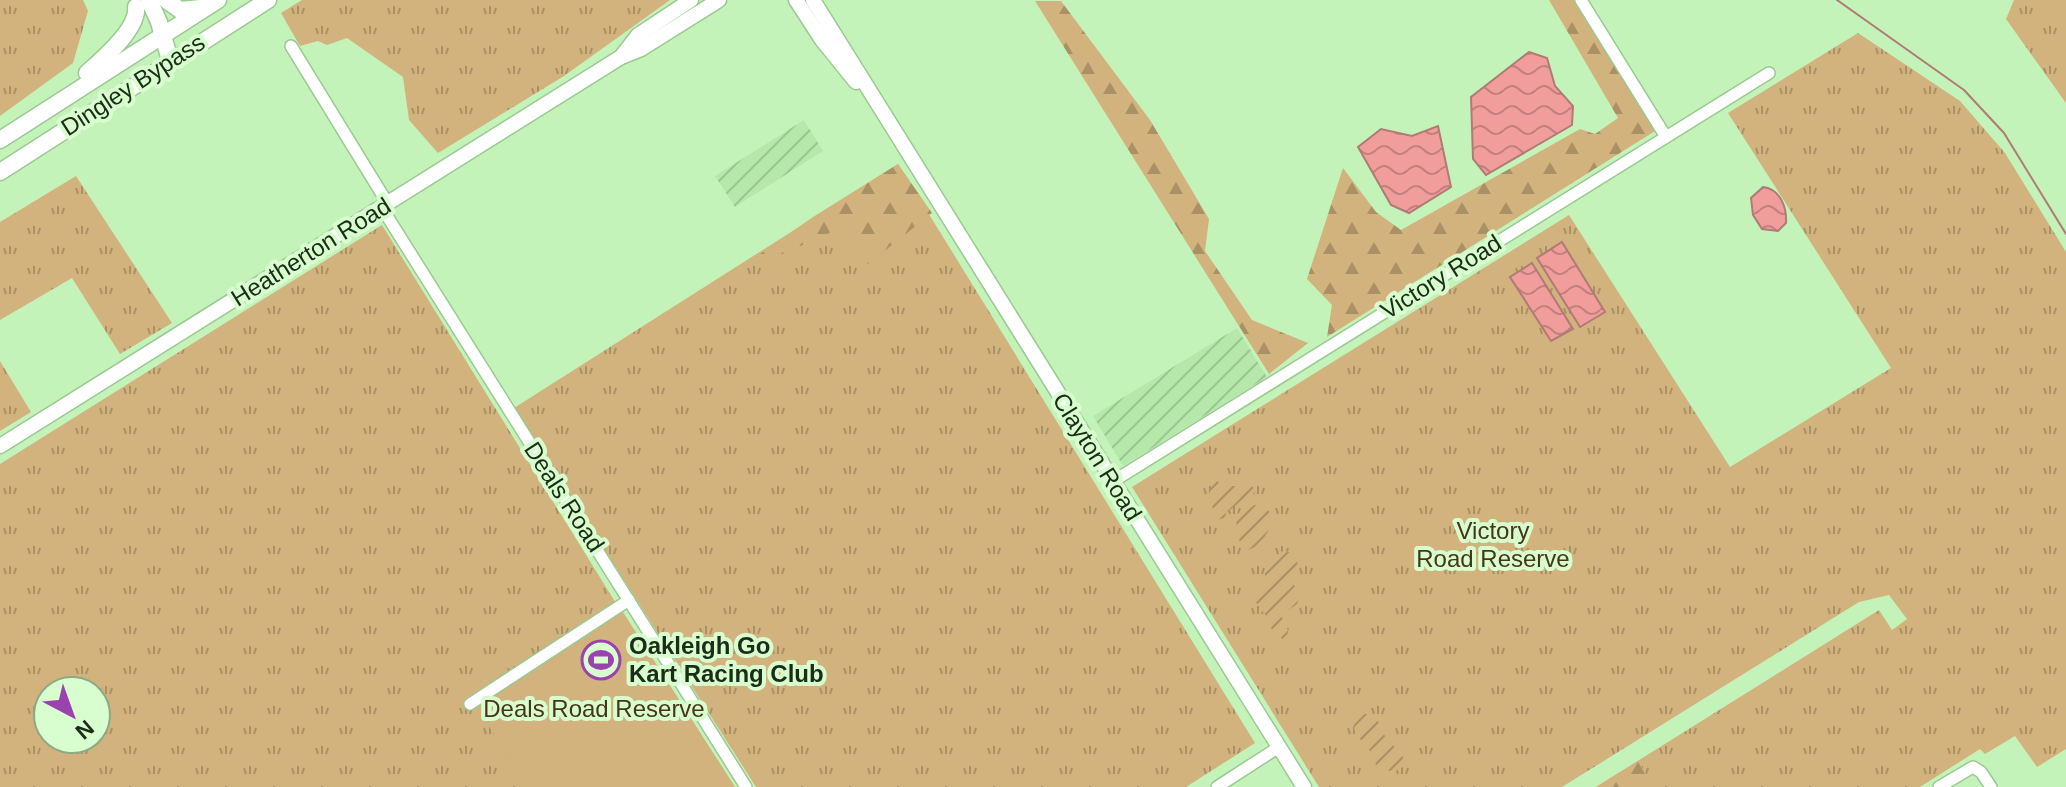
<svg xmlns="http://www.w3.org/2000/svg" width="2066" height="787" font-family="Arial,sans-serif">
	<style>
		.industrial { fill: url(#industrial-furrows) }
		.grass { fill: url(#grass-tufts); fill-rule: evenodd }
		.forest { fill: url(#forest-firs) }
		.garden { fill: url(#garden-furrows) }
		.pitch { fill: #d2b27d }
		.water { fill: url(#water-waves); stroke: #b07b74; stroke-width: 2 }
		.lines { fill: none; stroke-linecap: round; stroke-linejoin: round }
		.stream { stroke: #b07b74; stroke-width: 2 }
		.minor-casing { stroke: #9bc992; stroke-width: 14 }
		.major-casing { stroke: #9bc992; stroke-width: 17 }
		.highway-casing { stroke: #9bc992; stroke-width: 19 }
		.minor { stroke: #fff; stroke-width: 11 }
		.major { stroke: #fff; stroke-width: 14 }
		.highway { stroke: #fff; stroke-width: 16 }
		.labels { text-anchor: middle; stroke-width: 8; stroke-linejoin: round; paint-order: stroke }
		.street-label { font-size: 24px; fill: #1b2d17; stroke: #d8fdcf }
		.park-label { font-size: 24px; fill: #473617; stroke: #d8fdcf }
		.poi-label { font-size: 24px; font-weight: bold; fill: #1b2d17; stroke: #d8fdcf; text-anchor: start }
	</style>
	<defs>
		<pattern id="industrial-furrows" width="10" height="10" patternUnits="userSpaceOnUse" patternTransform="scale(2)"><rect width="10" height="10" fill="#b5e8aa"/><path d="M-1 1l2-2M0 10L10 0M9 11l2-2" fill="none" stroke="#9bc792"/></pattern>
		<pattern id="grass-tufts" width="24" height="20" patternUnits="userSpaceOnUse" patternTransform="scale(2)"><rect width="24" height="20" fill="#d2b27d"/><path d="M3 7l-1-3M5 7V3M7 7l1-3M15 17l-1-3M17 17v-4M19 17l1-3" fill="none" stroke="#aa9165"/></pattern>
		<pattern id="forest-firs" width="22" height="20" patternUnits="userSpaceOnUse" patternTransform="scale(2)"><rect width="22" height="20" fill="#d2b27d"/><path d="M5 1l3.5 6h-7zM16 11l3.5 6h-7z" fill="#aa9165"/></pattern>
		<pattern id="garden-furrows" width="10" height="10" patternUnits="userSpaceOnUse" patternTransform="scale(2)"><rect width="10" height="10" fill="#d2b27d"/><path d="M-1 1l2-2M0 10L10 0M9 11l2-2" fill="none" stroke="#aa9165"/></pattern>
		<pattern id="water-waves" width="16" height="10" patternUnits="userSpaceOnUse" patternTransform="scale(2)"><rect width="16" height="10" fill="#f09d9c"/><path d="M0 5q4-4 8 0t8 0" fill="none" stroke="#c2807e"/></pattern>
	</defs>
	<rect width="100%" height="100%" fill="#c4f3ba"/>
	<g class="industrial">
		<polygon points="804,120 823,151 735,207 715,176"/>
		<polygon points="1237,328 1267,377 1123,466 1093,416"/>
	</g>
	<g class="grass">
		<polygon points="0,0 83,0 88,11 73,63 0,116"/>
		<polygon points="302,0 670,0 564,76 438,153 409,120 403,77 347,38 327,45 318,41 300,46 281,13"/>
		<polygon points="2014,0 2066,0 2066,103 2006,19"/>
		<polygon points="1858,33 1960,101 2005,153 2066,252 2066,749 2037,767 2015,736 1985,754 1980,749 1920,787 1596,787 1879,610 1892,630 1907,619 1889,595 1859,602 1562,787 1319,787 1132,487 1569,215 1730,467 1891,368 1728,113"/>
		<polygon points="898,164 1255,743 1186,787 756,787 514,408"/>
		<polygon points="76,176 172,323 120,354 72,278 0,320 0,222"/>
		<path d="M 382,225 L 617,605 L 735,787 L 0,787 L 0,464 ZM 48,691 L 96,691 L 96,739 L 48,739 Z"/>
		<polygon points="0,361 31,412 0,431"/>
	</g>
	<g class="forest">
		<polygon points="1549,0 1576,0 1655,131 1327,337 1332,305 1307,279 1343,168 1376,212 1401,230 1580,129 1595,134 1618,118"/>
		<polygon points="1035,1 1061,1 1150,120 1209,219 1205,251 1252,320 1308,343 1269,374"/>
		<polygon points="898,164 932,213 868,264 838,229 796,248 743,266 813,217"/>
		<polygon points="1638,761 1654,787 1596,787"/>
	</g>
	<g class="garden">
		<path d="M 1214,480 L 1228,486 L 1252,486 L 1255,490 L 1253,494 C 1241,498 1237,507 1226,512 L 1225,518 L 1216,520 L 1209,494 Z"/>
		<path d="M 1255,505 C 1261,507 1269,508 1271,515 C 1275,527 1256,554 1242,550 L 1236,528 L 1237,514 Z"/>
		<polygon points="1283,551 1296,553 1298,568 1291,577 1292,583 1301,593 1297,604 1281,615 1288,631 1287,641 1273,634 1269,620 1256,602 1256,595 1265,582 1265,569 1269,561"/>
		<path d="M 1359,713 L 1371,715 L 1378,721 L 1380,730 L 1403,757 L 1403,767 L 1395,771 L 1380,770 C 1373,763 1373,754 1367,747 C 1357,735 1348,729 1359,713 Z"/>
	</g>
	<polygon class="pitch" points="623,612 735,787 529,787 476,707"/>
	<g class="water">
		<polygon points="1529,52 1547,58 1555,86 1573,106 1572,125 1486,175 1473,159 1471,97"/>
		<polygon points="1438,126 1451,187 1409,213 1391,205 1358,147 1381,129 1412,136"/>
		<path d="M 1763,187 C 1780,189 1787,207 1786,223 L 1778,231 L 1762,229 L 1753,215 L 1751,198 Z"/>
		<polygon points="1562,242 1605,312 1580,327 1537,258"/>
		<polygon points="1532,263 1573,329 1551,341 1510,277"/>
	</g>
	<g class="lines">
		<polyline class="stream" points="1837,0 1964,90 2004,133 2066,234"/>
		<defs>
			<g id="minor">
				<polyline points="1581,0 1666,137"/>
				<polyline points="291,46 388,204"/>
				<polyline points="382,208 746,787"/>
				<polyline points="1112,482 1769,73"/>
				<polyline points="470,704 629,600"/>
				<polyline points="1217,787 1279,747"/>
				<polyline points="1939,787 1973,767 1981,772 1991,787"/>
			</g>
			<g id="major">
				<polyline points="796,0 822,40 856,82"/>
				<polyline points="813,0 1304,787"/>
				<polyline points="621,57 638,35 691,0"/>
				<polyline points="0,446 621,57 641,49 719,0"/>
			</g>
			<g id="highway">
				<polyline points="149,0 159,22 170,60"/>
				<polyline points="166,0 180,10 201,8"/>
				<path d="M 87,73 C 102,60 139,28 136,7"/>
				<polyline points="0,140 218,0"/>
				<polyline points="0,172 268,0"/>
			</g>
		</defs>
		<use href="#minor" class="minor-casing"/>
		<use href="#major" class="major-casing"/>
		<use href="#highway" class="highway-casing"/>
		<use href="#minor" class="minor"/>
		<use href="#major" class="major"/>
		<use href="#highway" class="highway"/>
	</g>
	<defs>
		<symbol id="stadium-ring" viewBox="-11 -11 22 22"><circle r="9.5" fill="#d8fdcf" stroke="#9a42ae" stroke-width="1.5"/><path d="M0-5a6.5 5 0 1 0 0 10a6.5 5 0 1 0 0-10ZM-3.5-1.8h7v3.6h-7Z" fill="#9a42ae"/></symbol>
	</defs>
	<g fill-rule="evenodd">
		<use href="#stadium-ring" x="579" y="638" width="44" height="44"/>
	</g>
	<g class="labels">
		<g class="street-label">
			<text transform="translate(133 85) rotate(-33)" y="8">Dingley Bypass</text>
			<text transform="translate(311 252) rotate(-32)" y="8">Heatherton Road</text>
			<text transform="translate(1441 277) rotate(-32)" y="8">Victory Road</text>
			<text transform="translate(1097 457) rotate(58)" y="8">Clayton Road</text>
			<text transform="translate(564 497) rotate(57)" y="8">Deals Road</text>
		</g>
		<g class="park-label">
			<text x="1493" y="539">Victory<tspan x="1493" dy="28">Road Reserve</tspan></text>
			<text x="594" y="717">Deals Road Reserve</text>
		</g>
		<g class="poi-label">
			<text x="629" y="654">Oakleigh Go<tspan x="629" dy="28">Kart Racing Club</tspan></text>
		</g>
	</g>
	<g transform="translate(72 715) rotate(139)"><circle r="38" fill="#d8fdcf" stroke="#8caa85" stroke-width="2"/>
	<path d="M0-6L14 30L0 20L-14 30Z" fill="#9a42ae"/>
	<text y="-12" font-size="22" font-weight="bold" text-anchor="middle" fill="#1b2d17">N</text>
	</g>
</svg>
